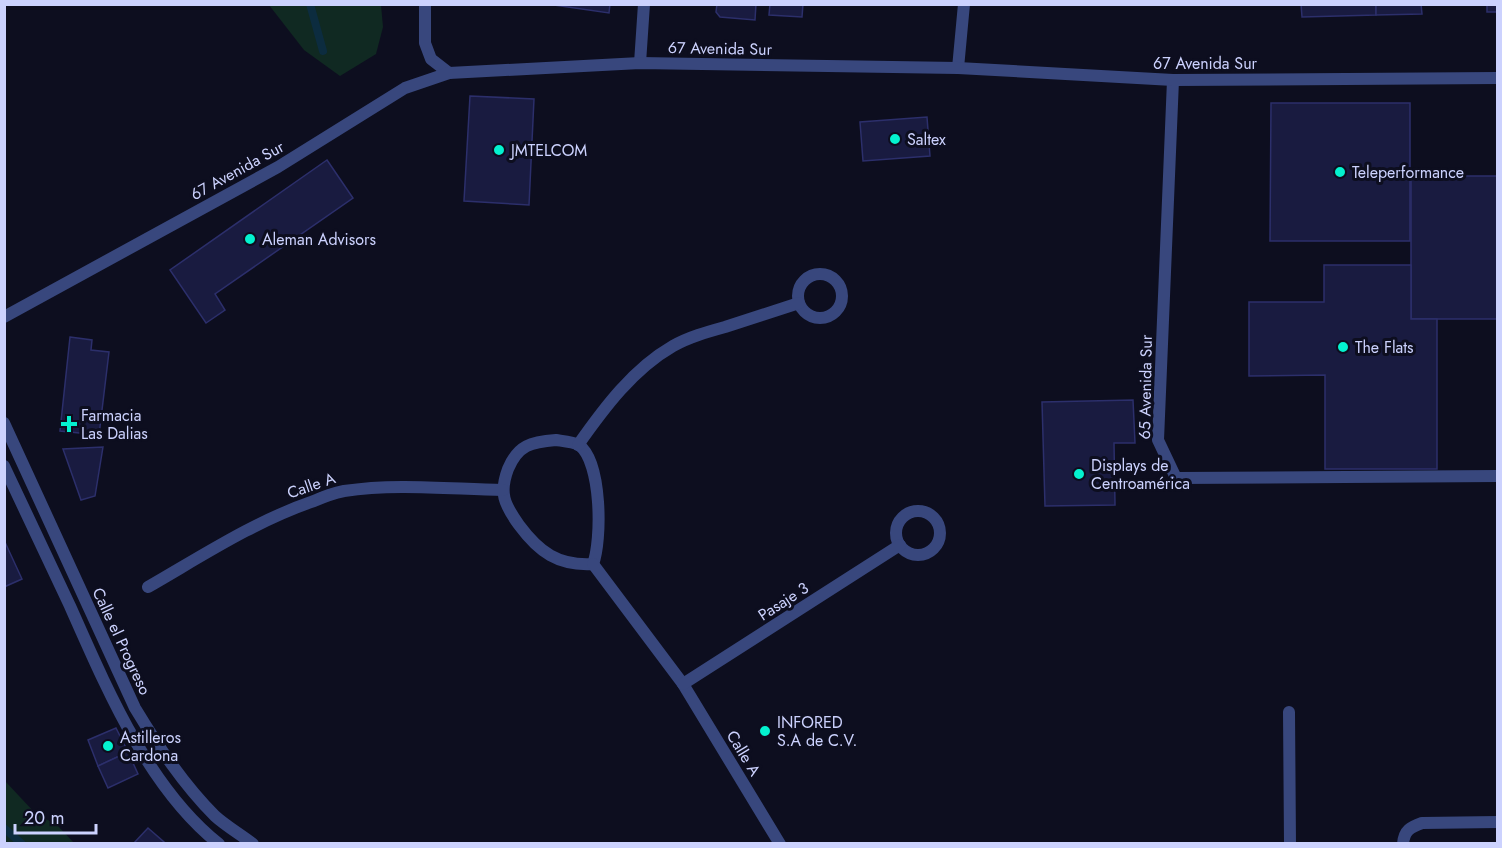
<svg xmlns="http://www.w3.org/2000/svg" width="1502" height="848" font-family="Jost,sans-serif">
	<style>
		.green { fill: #102922 }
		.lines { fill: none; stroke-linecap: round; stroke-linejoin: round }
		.stream { stroke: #0c2c3f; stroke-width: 8 }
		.building { fill: #191b40; stroke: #2c2f6b; stroke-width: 1.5 }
		.service { stroke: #38477d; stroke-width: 12 }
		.minor { stroke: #38477d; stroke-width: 12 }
		.tertiary { stroke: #38477d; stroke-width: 12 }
		.poi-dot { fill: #04f2cf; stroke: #0d0e1f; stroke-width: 2 }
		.labels { text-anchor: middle; stroke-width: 6; stroke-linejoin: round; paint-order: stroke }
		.street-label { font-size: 16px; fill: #ccd2fe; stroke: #0d0e1f }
		.poi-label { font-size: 16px; fill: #ccd2fe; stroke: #0d0e1f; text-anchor: start }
	</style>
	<rect width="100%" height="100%" fill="#0d0e1f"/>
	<g class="green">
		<polygon points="269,5 381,5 383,27 376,54 340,76 304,50"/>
		<polygon points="5,781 35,813 57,825 74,843 5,843"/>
	</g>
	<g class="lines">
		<g class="stream">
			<polyline points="310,4 323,51"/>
			<polyline points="4,828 22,844"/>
		</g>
	</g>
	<g class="building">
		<polygon points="547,4 610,4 609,13"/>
		<polygon points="717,4 756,4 755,20 720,17 716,12"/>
		<polygon points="770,4 803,4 802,17 769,15"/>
		<polygon points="1301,4 1376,4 1376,15 1302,17"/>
		<polygon points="1376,4 1421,4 1422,14 1376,15"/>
		<rect x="1487" y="4" width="11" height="8"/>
		<polygon points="470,96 534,99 529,205 464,201"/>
		<polygon points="1271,103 1410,103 1410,241 1270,241"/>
		<polygon points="927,117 930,156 863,161 860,122"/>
		<polygon points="327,160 353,198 215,294 225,310 206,323 170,270"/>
		<rect x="1411" y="176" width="87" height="143"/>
		<polygon points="1324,265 1411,265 1411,319 1437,319 1437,469 1325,469 1325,375 1249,376 1249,302 1324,302"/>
		<polygon points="70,337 92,340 91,350 109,352 99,435 60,431"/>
		<polygon points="1133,400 1135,443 1114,443 1115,505 1045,506 1042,402"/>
		<polygon points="103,447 95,496 81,500 63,449"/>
		<polygon points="4,540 22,579 4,587"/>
		<polygon points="116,728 128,752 98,766 88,740"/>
		<polygon points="128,752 138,774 108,788 98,766"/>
		<polygon points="148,828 164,842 163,844 133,844"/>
	</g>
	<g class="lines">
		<path class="service" d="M 1403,844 C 1404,830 1411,827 1422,823 L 1498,822"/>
		<g class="minor">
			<polyline points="425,4 425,43 431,59 449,73"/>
			<polyline points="640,63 644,4"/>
			<polyline points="958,68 964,4"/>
			<polyline points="1173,80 1158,440 1176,478 1498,476"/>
			<circle cx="820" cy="296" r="22"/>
			<polyline points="4,317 278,167 405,88 449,73 640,63 958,68 1173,80 1498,78"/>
			<path d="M 556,440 C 562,441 573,442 579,445 C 602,462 602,540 593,564 C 558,566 539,552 519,525 C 504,504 499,493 508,469 C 518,445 531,442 556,440 Z"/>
			<path d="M 578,445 C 604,408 633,369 673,346 C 689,337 707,332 725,327 C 750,319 774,311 799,303"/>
			<circle cx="918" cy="533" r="22"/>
			<polyline points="593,564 683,684 780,844"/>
			<path d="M 148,587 C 202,556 255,521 314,501 C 323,497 334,493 344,491 C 396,483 450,489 503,490"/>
			<polyline points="683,684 900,545"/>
			<polyline points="1289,712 1290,844"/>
		</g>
		<g class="tertiary">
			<path d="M 4,423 L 135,708 C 158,746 183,784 215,816 C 226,826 240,834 253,844"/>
			<path d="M 4,466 C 26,512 48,559 70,606 C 106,687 148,788 219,844"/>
		</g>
	</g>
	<g class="poi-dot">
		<circle cx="895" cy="139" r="6"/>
		<circle cx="499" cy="150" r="6"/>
		<circle cx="1340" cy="172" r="6"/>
		<circle cx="250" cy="239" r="6"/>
		<circle cx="1343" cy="347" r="6"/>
		<path d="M66 415h6v6h6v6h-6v6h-6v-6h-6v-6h6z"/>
		<circle cx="1079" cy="474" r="6"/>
		<circle cx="765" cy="731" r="6"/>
		<circle cx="108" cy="746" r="6"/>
	</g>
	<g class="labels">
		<g class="street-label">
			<text transform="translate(720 48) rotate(1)" y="6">67 Avenida Sur</text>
			<text x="1205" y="69">67 Avenida Sur</text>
			<text transform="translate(237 170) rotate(-29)" y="6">67 Avenida Sur</text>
			<text transform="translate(1145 387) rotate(-89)" y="6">65 Avenida Sur</text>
			<text transform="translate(311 485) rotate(-19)" y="6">Calle A</text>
			<text transform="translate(783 601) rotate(-33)" y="6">Pasaje 3</text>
			<text transform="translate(122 641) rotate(65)" y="6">Calle el Progreso</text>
			<text transform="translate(744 753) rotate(59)" y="6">Calle A</text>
		</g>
		<g class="poi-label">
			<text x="907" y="145">Saltex</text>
			<text x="511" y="156">JMTELCOM</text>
			<text x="1352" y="178">Teleperformance</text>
			<text x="262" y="245">Aleman Advisors</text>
			<text x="1355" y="353">The Flats</text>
			<text x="81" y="421">Farmacia<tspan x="81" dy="18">Las Dalias</tspan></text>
			<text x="1091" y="471">Displays de<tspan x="1091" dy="18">Centroamérica</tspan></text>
			<text x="777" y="728">INFORED<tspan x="777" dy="18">S.A de C.V.</tspan></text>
			<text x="120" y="743">Astilleros<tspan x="120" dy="18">Cardona</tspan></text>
		</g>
	</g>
	<rect width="1502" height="848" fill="none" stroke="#ccd2fe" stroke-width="12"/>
	<path d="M15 824v9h81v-9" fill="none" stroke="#ccd2fe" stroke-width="3"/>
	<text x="24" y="824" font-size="18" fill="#ccd2fe" stroke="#0d0e1f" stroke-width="4.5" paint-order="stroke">20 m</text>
</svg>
